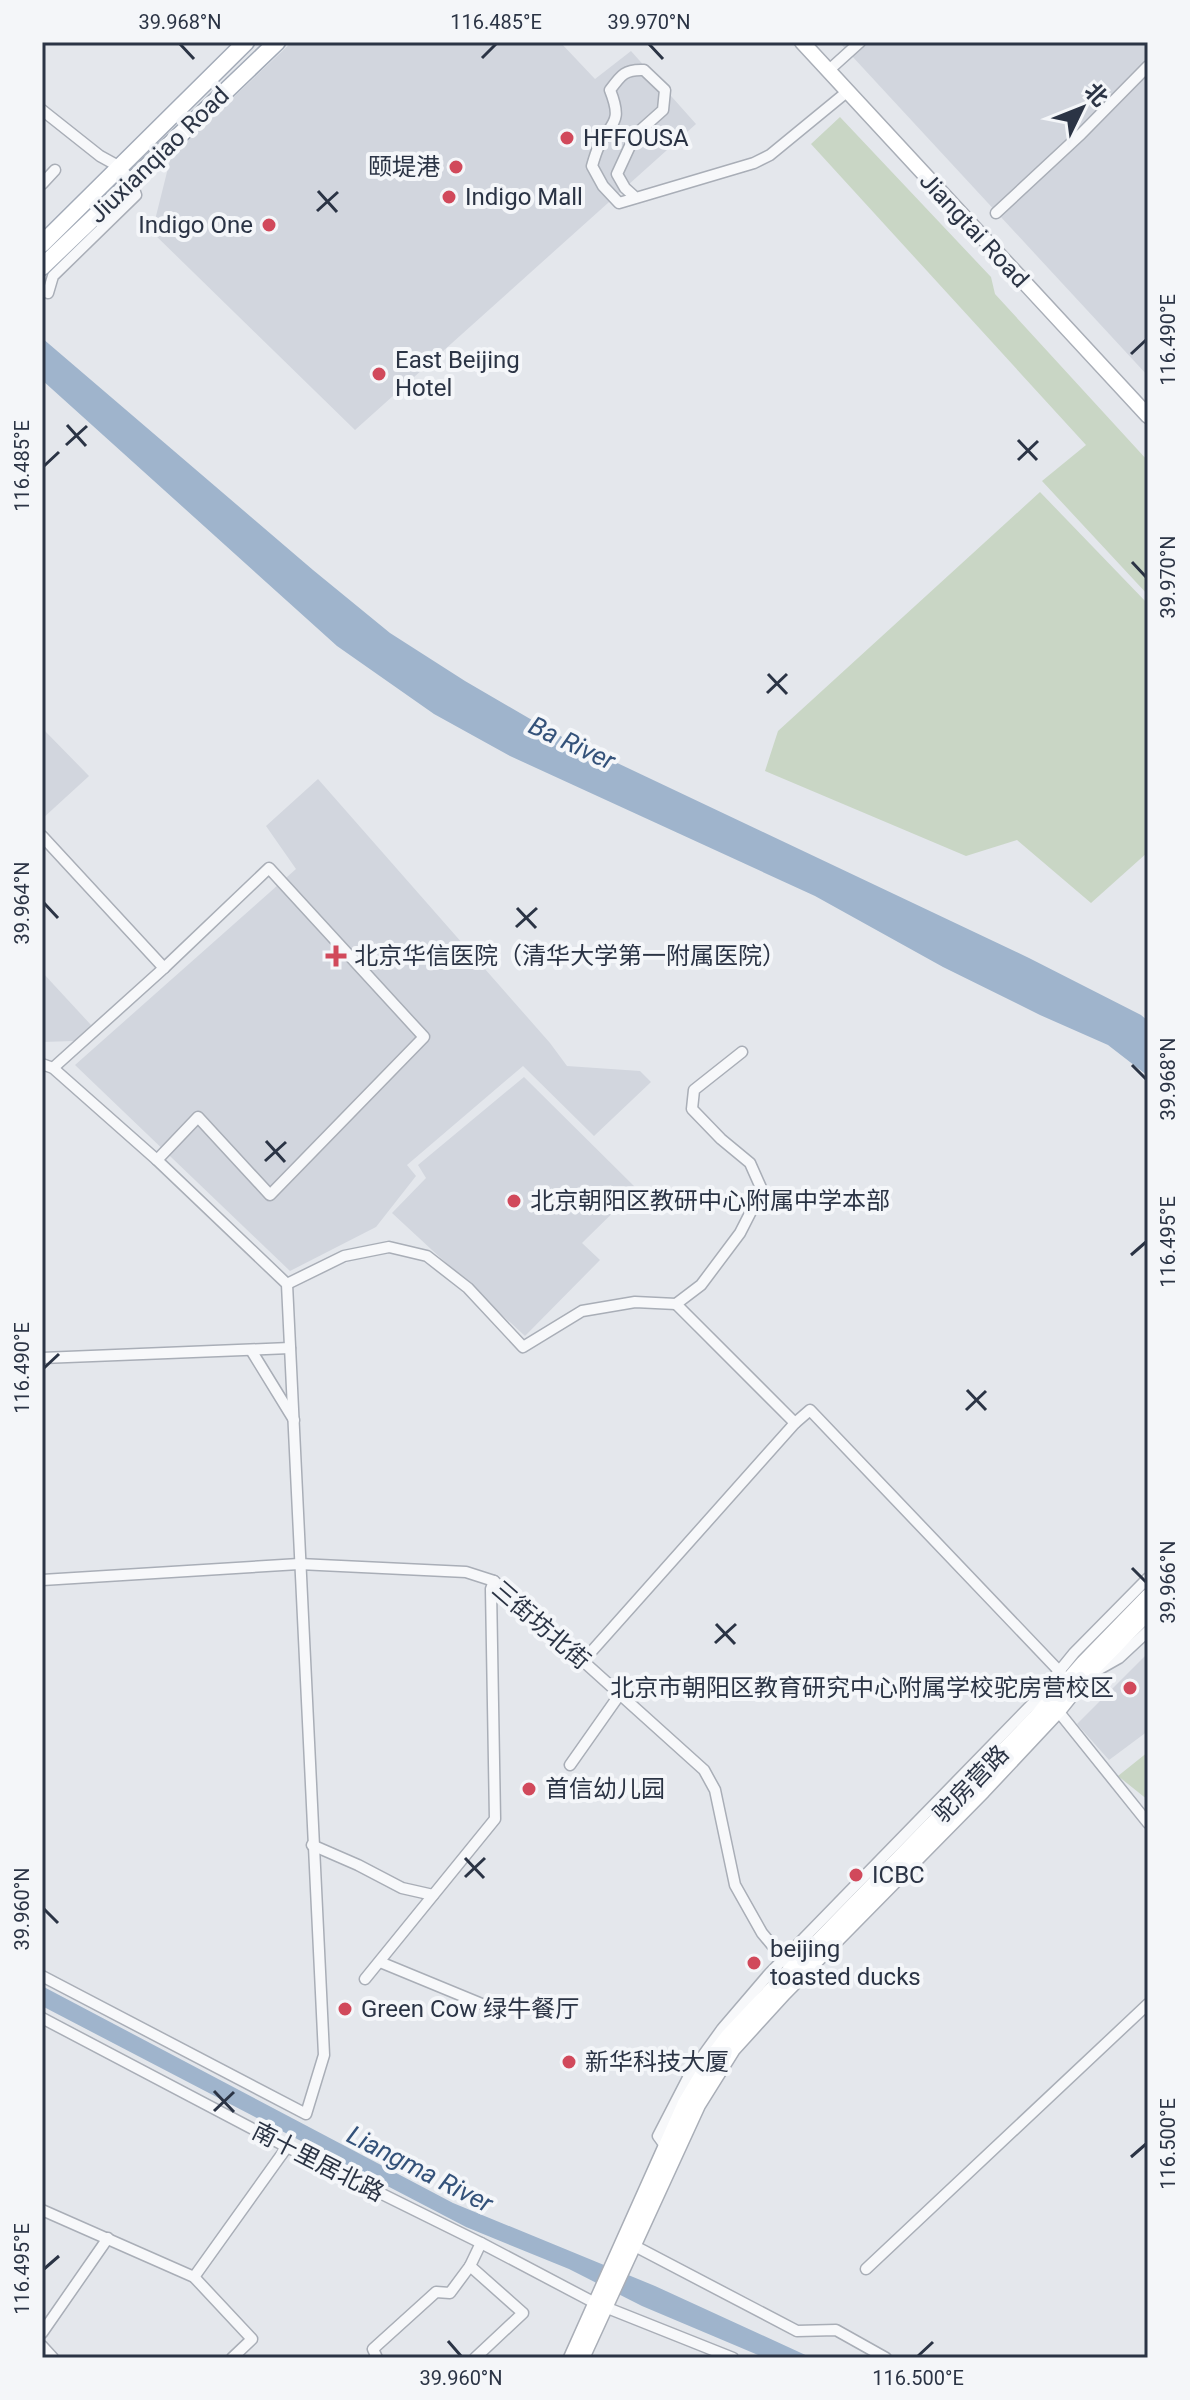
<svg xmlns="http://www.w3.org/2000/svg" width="1190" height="2400" font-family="Roboto,'Noto Sans SC',sans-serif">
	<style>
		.built { fill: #d2d6de }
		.green { fill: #c9d6c5 }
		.water { fill: #9fb4cc }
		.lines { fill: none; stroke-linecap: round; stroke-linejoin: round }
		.street-casing { stroke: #a9aeb7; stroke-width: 13 }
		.secondary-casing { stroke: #a9aeb7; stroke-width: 17 }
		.primary-casing { stroke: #a3abb8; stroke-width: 19 }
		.street { stroke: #f7f8fa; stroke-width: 10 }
		.secondary { stroke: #fff; stroke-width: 14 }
		.primary { stroke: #fff; stroke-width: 16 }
		.ticks { fill: none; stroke: #2b3445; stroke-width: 3 }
		.poi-dot { fill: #d1495b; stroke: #f4f6f9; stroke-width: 3 }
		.labels { text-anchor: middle; stroke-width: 8; stroke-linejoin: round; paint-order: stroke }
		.poi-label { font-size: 24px; fill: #2b3445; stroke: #f4f6f9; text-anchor: start }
		.street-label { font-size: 24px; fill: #2b3445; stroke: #f4f6f9 }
		.water-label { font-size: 26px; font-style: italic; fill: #34527a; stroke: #f4f6f9 }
		.neatline { fill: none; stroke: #2b3445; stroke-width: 3 }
		.ticks-label { font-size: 20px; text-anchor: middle; fill: #2b3445 }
	</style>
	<rect width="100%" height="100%" fill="#e4e7ec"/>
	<g class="built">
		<polygon points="292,42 560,42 595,79 631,51 696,124 355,430 152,232 171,156"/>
		<polygon points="839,42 1148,42 1148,376"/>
		<polygon points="42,728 89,776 42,819"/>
		<polygon points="318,779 550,1043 567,1066 640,1071 651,1082 594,1136 523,1066 407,1165 416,1176 376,1227 290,1271 75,1065 296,869 266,826"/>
		<polygon points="42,972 91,1025 74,1041 42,1042"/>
		<polygon points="524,1077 637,1189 582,1243 600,1260 525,1336 392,1213 426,1178 418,1165"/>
		<polygon points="1148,1653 1148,1731 1109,1760 1077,1724"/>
	</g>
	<g class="green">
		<polygon points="840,117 991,277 995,294 1148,461 1148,595 1042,481 1086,445 811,144"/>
		<polygon points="1040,492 1148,604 1148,852 1091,903 1017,840 966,856 765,771 778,731"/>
		<polygon points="1148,1752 1148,1800 1118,1776"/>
	</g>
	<g class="water">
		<polygon points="42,338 313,570 390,633 465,681 556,734 1029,958 1141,1015 1148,1021 1148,1076 1108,1045 1040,1015 943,967 815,896 510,756 434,714 337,646 42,380"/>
		<polygon points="42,1986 453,2203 655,2286 812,2358 765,2358 642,2306 569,2269 466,2227 42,2006"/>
	</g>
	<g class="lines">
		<defs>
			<g id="street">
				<polyline points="829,70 860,42"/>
				<polyline points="42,110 100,156 120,167 131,181 136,195 53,276 48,293"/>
				<polyline points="42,184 55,170"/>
				<path d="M 636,198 L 619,203 L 603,186 L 592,166 C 594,159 596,152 599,146 C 612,121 623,123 610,90 C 621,75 625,69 644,70 L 665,90 L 663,110 L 635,135 L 617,174 L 625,188 L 636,198 L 754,163 L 770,155 L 848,91"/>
				<polyline points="996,213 1081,134 1148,66"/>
				<polyline points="42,836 164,968"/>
				<polyline points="42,1064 53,1068 157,1160 287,1284 324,2055 306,2114 42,1976"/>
				<polyline points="53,1068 164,968 269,868 424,1037 270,1195 198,1117 157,1160"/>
				<polyline points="287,1284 344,1256 389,1247 427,1256 468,1288 523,1347 582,1311 635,1302 676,1304 701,1285 740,1233 762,1190 750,1163 721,1139 692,1109 694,1090 742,1052"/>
				<polyline points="676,1304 795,1423"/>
				<polyline points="251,1350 294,1420"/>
				<polyline points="42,1358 290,1348"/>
				<polyline points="42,1580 299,1564 466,1572 494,1581 704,1770 715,1790 735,1885 762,1933 795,1973"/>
				<polyline points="583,1661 795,1423 810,1410 1061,1673"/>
				<polyline points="1096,1671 1119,1658 1148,1631"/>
				<polyline points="1054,1706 1148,1823"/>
				<polyline points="570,1765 620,1694"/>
				<polyline points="312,1845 358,1865 402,1888 433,1895"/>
				<polyline points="380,1962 494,2009"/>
				<polyline points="365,1979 495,1819 491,1589 494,1581"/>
				<polyline points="42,2018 287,2147 481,2243 595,2303 733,2358"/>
				<polyline points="666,2147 658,2136 691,2072 722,2029 769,1974 1035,1701 1074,1653 1148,1578"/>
				<polyline points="42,2210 194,2277 252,2339 232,2358"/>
				<polyline points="629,2243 797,2331 836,2330 886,2358"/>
				<polyline points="866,2269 1148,2004"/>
				<polyline points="194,2277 287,2147"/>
				<polyline points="42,2333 108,2238"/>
				<polyline points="42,2346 53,2358"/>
				<polyline points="377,2358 373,2349 436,2292 450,2293 470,2266"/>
				<polyline points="475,2358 523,2313 470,2266 481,2243"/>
			</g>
			<g id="secondary">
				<polyline points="802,42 1148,416"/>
				<polyline points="571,2358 685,2103 713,2056 728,2036 791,1969 1035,1718 1083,1663 1148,1596"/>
				<polyline points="582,2358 698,2105 733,2049 784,1993 983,1791 1058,1711 1087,1675 1148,1613"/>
			</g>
			<g id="primary">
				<polyline points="42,244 246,42"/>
				<polyline points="42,267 277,42"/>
			</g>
		</defs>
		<use href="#street" class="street-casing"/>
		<use href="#secondary" class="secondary-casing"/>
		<use href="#primary" class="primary-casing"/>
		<use href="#street" class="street"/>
		<use href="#secondary" class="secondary"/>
		<use href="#primary" class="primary"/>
	</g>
	<path class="ticks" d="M 180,44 L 194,59M 649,44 L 663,59M 482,58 L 496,44M 318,191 L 337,212M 317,211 L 338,192M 1131,354 L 1146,340M 67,425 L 86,446M 1018,440 L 1037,460M 66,445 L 87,426M 1018,460 L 1038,441M 44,466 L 59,452M 1132,562 L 1146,577M 768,674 L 787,694M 767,693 L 787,674M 44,903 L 58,918M 517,908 L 536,928M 516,927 L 537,908M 1132,1065 L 1146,1079M 266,1141 L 285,1162M 265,1161 L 286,1142M 1131,1255 L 1146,1242M 44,1368 L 59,1354M 967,1390 L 986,1410M 966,1410 L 986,1391M 1132,1568 L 1146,1582M 716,1624 L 735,1644M 715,1643 L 736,1624M 465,1858 L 484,1878M 465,1877 L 485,1858M 44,1909 L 58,1923M 214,2091 L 234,2112M 214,2111 L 234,2092M 1131,2157 L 1146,2144M 44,2269 L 59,2256M 448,2341 L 461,2356M 918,2356 L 933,2342"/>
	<g class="poi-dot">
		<circle cx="567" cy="138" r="8"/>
		<circle cx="456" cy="167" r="8"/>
		<circle cx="449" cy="197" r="8"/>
		<circle cx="269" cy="225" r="8"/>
		<circle cx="379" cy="374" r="8"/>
		<path d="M332 944h8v8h8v8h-8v8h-8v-8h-8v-8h8z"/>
		<circle cx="514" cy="1201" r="8"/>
		<circle cx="1130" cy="1688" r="8"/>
		<circle cx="529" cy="1789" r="8"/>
		<circle cx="856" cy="1875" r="8"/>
		<circle cx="754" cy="1963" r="8"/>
		<circle cx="345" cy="2009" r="8"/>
		<circle cx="569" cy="2062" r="8"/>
	</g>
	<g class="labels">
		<g class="poi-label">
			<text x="583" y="146">HFFOUSA</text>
			<text x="440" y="175" text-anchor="end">颐堤港</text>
			<text x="465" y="205">Indigo Mall</text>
			<text x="253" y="233" text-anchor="end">Indigo One</text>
			<text x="395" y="368">East Beijing<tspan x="395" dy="28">Hotel</tspan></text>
			<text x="354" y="964">北京华信医院（清华大学第一附属医院）</text>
			<text x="530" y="1209">北京朝阳区教研中心附属中学本部</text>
			<text x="1114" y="1696" text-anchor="end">北京市朝阳区教育研究中心附属学校驼房营校区</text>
			<text x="545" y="1797">首信幼儿园</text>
			<text x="872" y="1883">ICBC</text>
			<text x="770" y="1957">beijing<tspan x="770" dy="28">toasted ducks</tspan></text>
			<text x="361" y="2017">Green Cow 绿牛餐厅</text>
			<text x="585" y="2070">新华科技大厦</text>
		</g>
		<g class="street-label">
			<text transform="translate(159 155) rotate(-44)" y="8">Jiuxianqiao Road</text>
			<text transform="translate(974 230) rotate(47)" y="8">Jiangtai Road</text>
			<text transform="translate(541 1625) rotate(41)" y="8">三街坊北街</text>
			<text transform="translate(971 1784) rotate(-46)" y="8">驼房营路</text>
			<text transform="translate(318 2162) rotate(27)" y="8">南十里居北路</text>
		</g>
		<g class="water-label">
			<text transform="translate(572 743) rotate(25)" y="9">Ba River</text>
			<text transform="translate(420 2169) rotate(27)" y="9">Liangma River</text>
		</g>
	</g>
	<rect width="1190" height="2400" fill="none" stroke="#f4f6f9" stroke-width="88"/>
	<g transform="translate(1082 108) rotate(47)" stroke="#f4f6f9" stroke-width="6" paint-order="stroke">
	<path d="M0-6L14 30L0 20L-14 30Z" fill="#2b3445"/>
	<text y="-12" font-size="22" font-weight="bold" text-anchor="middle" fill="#2b3445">北</text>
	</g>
	<rect x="44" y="44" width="1102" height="2312" class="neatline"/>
	<g class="ticks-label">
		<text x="180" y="29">39.968°N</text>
		<text x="496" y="29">116.485°E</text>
		<text x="649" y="29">39.970°N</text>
		<text transform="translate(1168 340) rotate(-90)" y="7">116.490°E</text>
		<text transform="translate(22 466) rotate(-90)" y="7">116.485°E</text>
		<text transform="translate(1168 577) rotate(-90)" y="7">39.970°N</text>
		<text transform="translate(22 903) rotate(-90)" y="7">39.964°N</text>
		<text transform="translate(1168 1079) rotate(-90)" y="7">39.968°N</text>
		<text transform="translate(1168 1242) rotate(-90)" y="7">116.495°E</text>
		<text transform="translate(22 1368) rotate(-90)" y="7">116.490°E</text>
		<text transform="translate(1168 1582) rotate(-90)" y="7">39.966°N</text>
		<text transform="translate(22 1909) rotate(-90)" y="7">39.960°N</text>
		<text transform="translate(1168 2144) rotate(-90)" y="7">116.500°E</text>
		<text transform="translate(22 2269) rotate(-90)" y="7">116.495°E</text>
		<text x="461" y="2385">39.960°N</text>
		<text x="918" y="2385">116.500°E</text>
	</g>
</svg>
